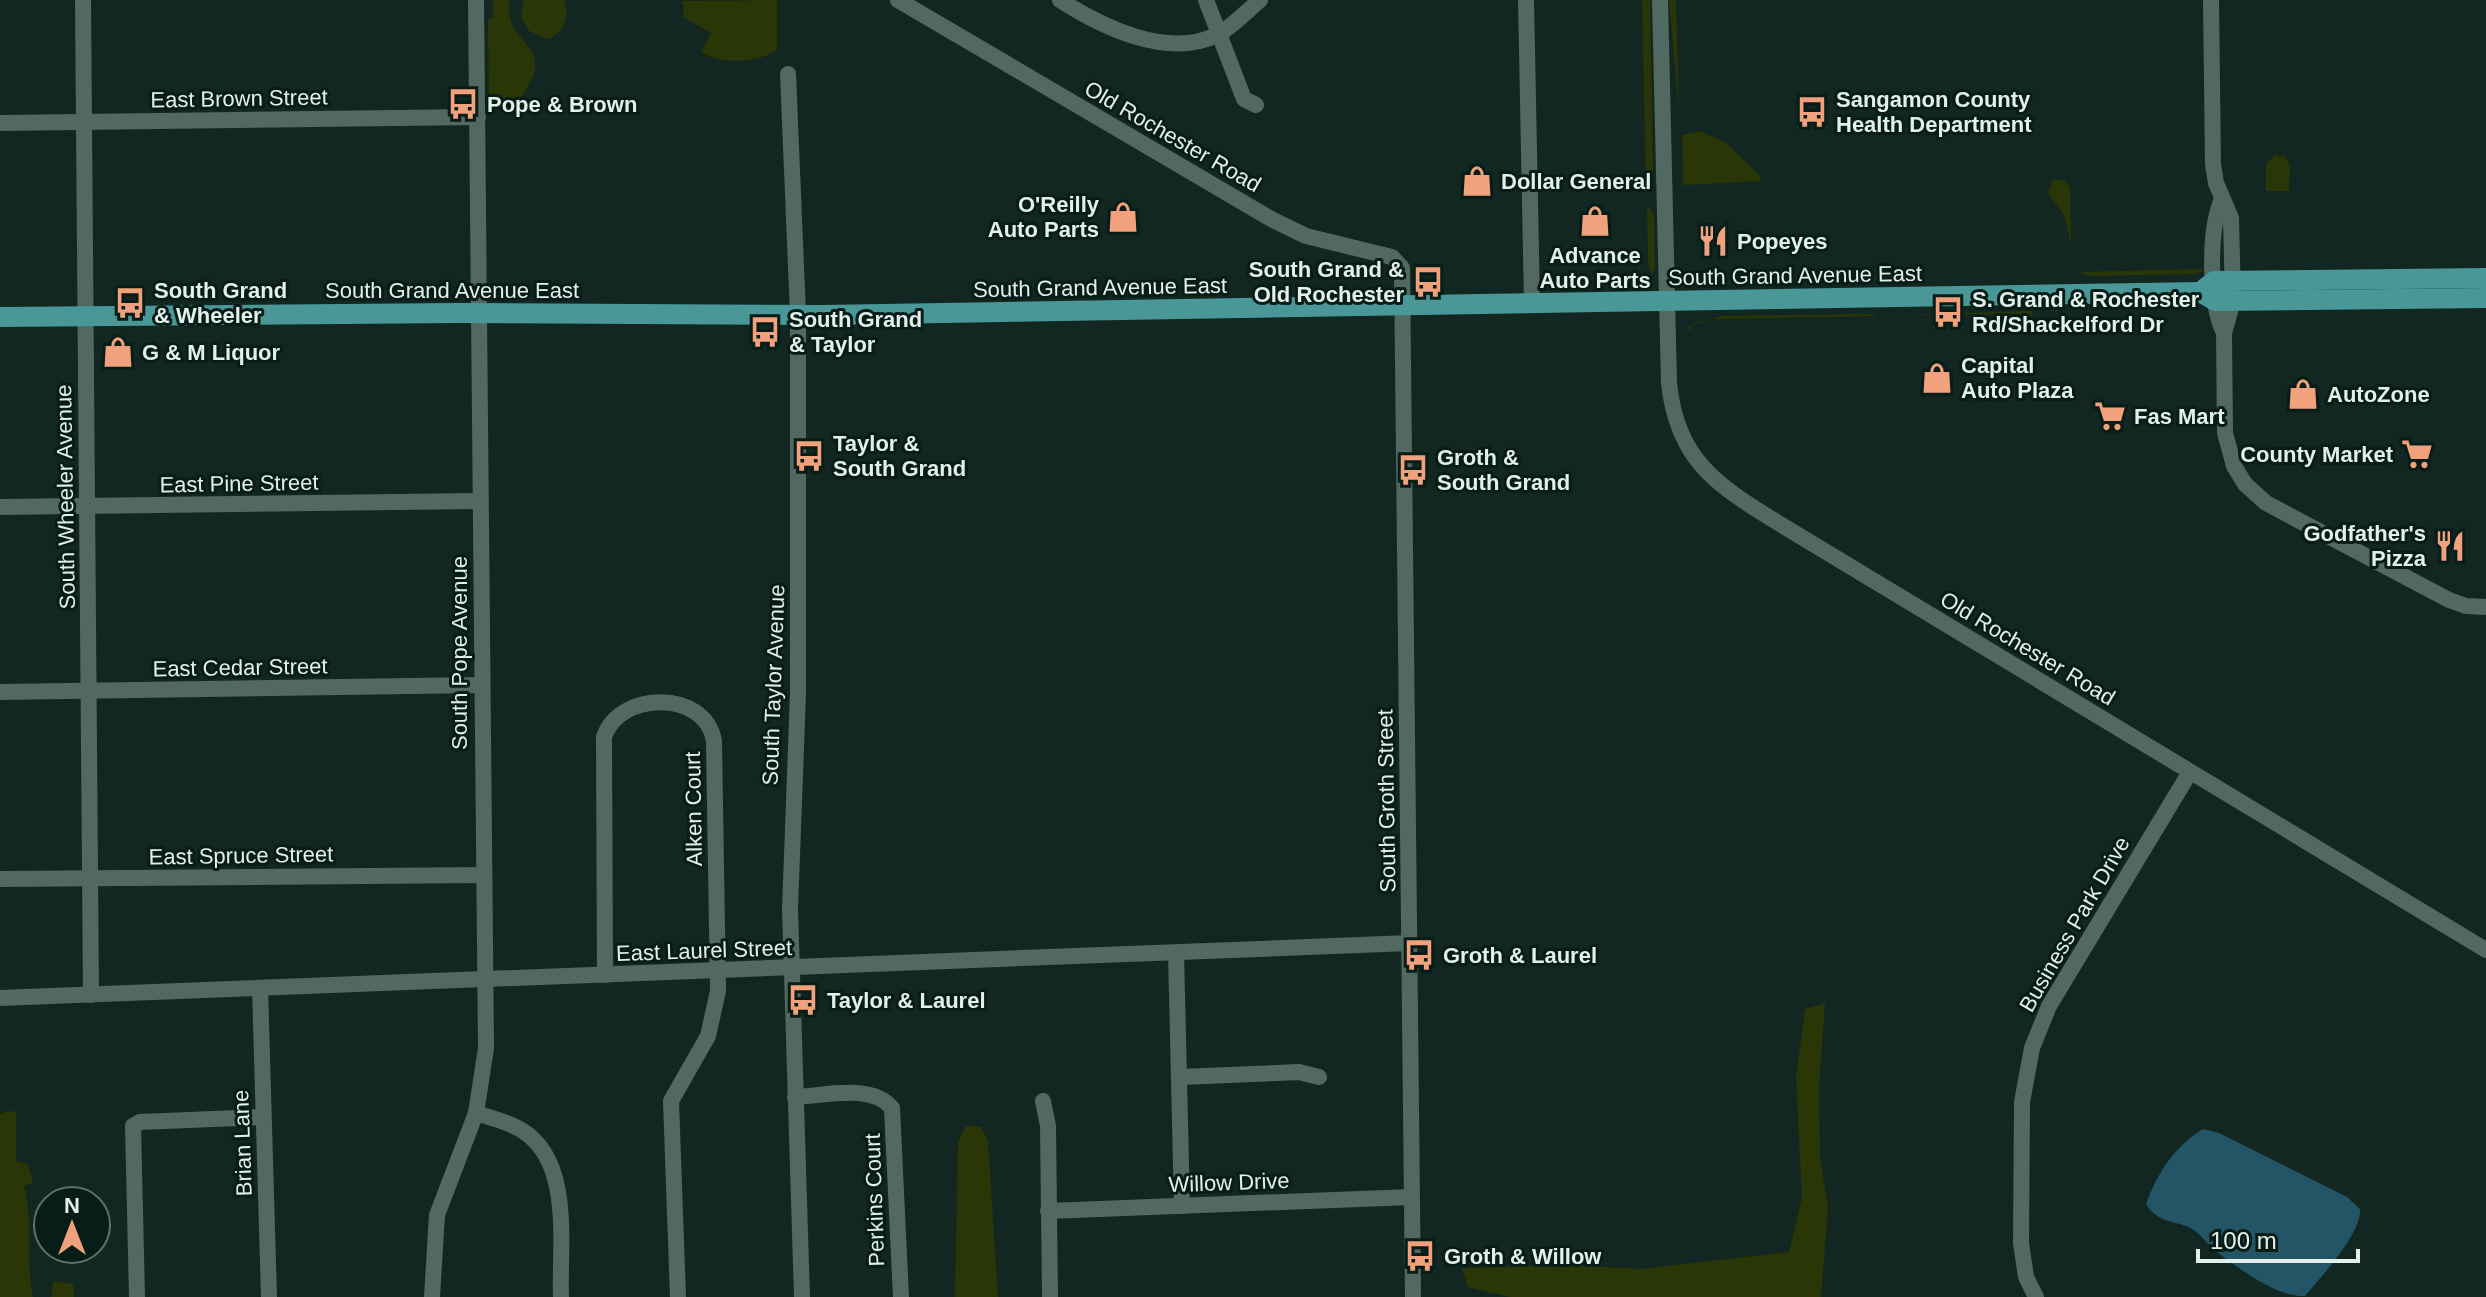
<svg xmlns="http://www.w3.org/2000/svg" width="2486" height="1297" font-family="Helvetica,sans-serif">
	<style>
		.green { fill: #2a3605 }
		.water { fill: #235567 }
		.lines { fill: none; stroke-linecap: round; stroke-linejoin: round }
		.minor { stroke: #526962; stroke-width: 16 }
		.major { stroke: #499797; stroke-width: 20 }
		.labels { text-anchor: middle; stroke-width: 6; stroke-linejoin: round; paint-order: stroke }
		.street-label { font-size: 22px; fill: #e2efeb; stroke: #081d18 }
		.poi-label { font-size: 22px; font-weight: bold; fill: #e2efeb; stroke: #081d18; text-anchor: start }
	</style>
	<rect width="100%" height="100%" fill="#122721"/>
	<g class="green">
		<path d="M 493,0 L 510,0 C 501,43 553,42 529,84 C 525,92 521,100 513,104 C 505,109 498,110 489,105 L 488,20 L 493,17 Z"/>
		<path d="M 524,0 L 564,0 C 570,15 564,34 547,39 L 529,31 L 521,17 Z"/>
		<path d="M 777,0 L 777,50 C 758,63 721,65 701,52 L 711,33 L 683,17 L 684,6 L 681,1 Z"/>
		<polygon points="1642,0 1650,0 1653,173 1646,184"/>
		<polygon points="1669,0 1676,0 1679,110"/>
		<polygon points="1700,131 1725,142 1761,177 1760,181 1683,185 1682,135"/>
		<polygon points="2275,155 2284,156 2290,164 2289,191 2266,191 2266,164"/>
		<polygon points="2053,180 2064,180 2070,187 2071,243 2064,215 2048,193"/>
		<polygon points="1647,204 1654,215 1655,268 1652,275 1648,262"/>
		<polygon points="2207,269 2195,274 2089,276 2080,272"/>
		<polygon points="1693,274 1701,283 2022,275 1703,284 1689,278"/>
		<polygon points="2032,311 2032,317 2028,314 1895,315"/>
		<polygon points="1873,314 1875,316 1711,319 1696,323 1690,330 1687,327 1722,316"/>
		<polygon points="1825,1003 1819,1087 1820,1159 1828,1207 1821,1297 1510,1297 1468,1287 1462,1268 1569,1265 1640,1269 1789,1252 1802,1198 1796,1078 1805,1009"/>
		<path d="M 8,1111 L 16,1112 L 16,1161 L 28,1164 L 33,1183 L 24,1186 C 34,1222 25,1260 33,1297 L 0,1297 L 0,1114 Z"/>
		<polygon points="966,1126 981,1127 988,1141 998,1297 955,1297 958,1141"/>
		<polygon points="53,1281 73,1284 74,1297 51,1297"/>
	</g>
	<path class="water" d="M 2203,1129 L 2219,1133 L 2347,1197 L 2360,1209 C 2362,1233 2321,1277 2305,1296 C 2276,1297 2240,1269 2217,1252 C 2208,1245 2198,1231 2189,1227 C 2172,1221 2156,1221 2146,1204 C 2158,1172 2174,1147 2203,1129 Z"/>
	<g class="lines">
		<g class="minor">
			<polyline points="83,0 91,995"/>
			<polyline points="898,0 1273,220 1306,236 1392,257 1402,268 1413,1297"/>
			<path d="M 1060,0 C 1102,27 1167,59 1217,35 C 1232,27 1247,11 1260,0"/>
			<polyline points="1206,0 1244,99 1256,105"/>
			<polyline points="1526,0 1532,303"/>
			<path d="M 1660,0 L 1669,383 C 1677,461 1718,486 1780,524 L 2486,950"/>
			<polyline points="2211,0 2213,164 2216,183 2231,218 2233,301 2224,333 2225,433 2234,466 2245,484 2266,503 2449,600 2466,606 2486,607"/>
			<polyline points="788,74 798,315 798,693 790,909 802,1297"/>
			<polyline points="0,123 478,117"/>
			<path d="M 2222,199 C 2208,231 2209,303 2224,333"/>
			<polyline points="0,507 479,501"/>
			<polyline points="0,692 480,685"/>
			<polyline points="0,879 482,875"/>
			<polyline points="1176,953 1182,1206"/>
			<path d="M 605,975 L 604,737 C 619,691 705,689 714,741 L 718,991 L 708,1036 L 671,1101 L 678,1297"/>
			<polyline points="260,988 269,1297"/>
			<polyline points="0,998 1410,943"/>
			<polyline points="1180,1077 1299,1072 1319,1077"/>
			<path d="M 795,1097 C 824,1096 872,1083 892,1108 L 901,1297"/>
			<polyline points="1043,1101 1048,1126 1050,1297"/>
			<path d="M 476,1113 C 491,1118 510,1122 523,1131 C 573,1163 559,1246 561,1297"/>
			<polyline points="1048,1211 1411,1197"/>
			<polyline points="137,1297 133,1126 140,1122 262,1117"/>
			<polyline points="432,1297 437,1215 476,1113 486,1048 476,0"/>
			<polyline points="2036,1297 2026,1277 2021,1243 2022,1102 2032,1048 2049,1006 2190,772"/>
		</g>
		<g class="major">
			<polyline points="2200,292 2214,281 2486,278"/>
			<polyline points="0,317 458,313 822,315 2200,292 2215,301 2486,298"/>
		</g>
	</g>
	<defs>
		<symbol id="bus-bare" viewBox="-9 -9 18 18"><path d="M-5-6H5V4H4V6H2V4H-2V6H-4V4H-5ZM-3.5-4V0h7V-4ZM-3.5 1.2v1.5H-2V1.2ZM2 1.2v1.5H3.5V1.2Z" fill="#f1a17c" stroke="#081d18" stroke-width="2.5" paint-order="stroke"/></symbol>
		<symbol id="shop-bare" viewBox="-9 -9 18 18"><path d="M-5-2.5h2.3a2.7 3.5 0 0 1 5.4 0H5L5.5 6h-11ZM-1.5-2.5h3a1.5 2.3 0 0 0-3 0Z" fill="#f1a17c" stroke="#081d18" stroke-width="2.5" paint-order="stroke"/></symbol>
		<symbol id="restaurant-bare" viewBox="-9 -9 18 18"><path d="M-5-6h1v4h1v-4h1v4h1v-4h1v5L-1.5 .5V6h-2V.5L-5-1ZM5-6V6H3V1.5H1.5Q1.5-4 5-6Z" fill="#f1a17c" stroke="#081d18" stroke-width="2.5" paint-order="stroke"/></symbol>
		<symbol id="supermarket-bare" viewBox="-9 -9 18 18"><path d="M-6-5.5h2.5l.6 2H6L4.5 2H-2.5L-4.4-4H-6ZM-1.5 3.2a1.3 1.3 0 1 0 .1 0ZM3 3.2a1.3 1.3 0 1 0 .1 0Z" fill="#f1a17c" stroke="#081d18" stroke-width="2.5" paint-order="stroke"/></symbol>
	</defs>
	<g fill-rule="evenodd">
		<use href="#bus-bare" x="441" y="82" width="44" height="44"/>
		<use href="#bus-bare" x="1790" y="90" width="44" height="44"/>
		<use href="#shop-bare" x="1455" y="159" width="44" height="44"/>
		<use href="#shop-bare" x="1101" y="195" width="44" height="44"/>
		<use href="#shop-bare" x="1573" y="199" width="44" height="44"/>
		<use href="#restaurant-bare" x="1691" y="219" width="44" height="44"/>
		<use href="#bus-bare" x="1406" y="260" width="44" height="44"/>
		<use href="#bus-bare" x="108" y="281" width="44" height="44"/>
		<use href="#bus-bare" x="1926" y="290" width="44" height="44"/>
		<use href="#bus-bare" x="743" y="310" width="44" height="44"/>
		<use href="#shop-bare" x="96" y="330" width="44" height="44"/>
		<use href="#shop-bare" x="1915" y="356" width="44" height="44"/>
		<use href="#shop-bare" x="2281" y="372" width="44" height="44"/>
		<use href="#supermarket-bare" x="2088" y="394" width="44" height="44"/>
		<use href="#supermarket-bare" x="2395" y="432" width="44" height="44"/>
		<use href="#bus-bare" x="787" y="434" width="44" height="44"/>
		<use href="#bus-bare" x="1391" y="448" width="44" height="44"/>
		<use href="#restaurant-bare" x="2428" y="524" width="44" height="44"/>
		<use href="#bus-bare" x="1397" y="933" width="44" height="44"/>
		<use href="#bus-bare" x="781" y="978" width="44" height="44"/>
		<use href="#bus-bare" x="1398" y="1234" width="44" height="44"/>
	</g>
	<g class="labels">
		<g class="street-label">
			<text transform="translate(239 98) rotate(-1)" y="8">East Brown Street</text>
			<text transform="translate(1173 136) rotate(30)" y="8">Old Rochester Road</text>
			<text transform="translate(1795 275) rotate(-1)" y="8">South Grand Avenue East</text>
			<text transform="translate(1100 287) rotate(-1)" y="8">South Grand Avenue East</text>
			<text x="452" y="298">South Grand Avenue East</text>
			<text transform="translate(239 483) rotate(-1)" y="8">East Pine Street</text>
			<text transform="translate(65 497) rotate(-91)" y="8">South Wheeler Avenue</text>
			<text transform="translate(2028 648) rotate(31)" y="8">Old Rochester Road</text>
			<text transform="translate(459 653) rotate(-90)" y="8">South Pope Avenue</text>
			<text transform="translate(240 667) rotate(-1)" y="8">East Cedar Street</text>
			<text transform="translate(773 685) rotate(-88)" y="8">South Taylor Avenue</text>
			<text transform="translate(1386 801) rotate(-91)" y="8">South Groth Street</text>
			<text transform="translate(693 809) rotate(-91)" y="8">Alken Court</text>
			<text transform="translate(241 855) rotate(-1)" y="8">East Spruce Street</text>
			<text transform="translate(2074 924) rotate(-60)" y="8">Business Park Drive</text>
			<text transform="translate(704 950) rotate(-2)" y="8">East Laurel Street</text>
			<text transform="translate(242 1143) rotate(-92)" y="8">Brian Lane</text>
			<text transform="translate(1229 1182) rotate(-2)" y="8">Willow Drive</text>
			<text transform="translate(874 1200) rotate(-92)" y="8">Perkins Court</text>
		</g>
		<g class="poi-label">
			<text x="1836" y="107">Sangamon County<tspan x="1836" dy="25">Health Department</tspan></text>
			<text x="487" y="112">Pope &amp; Brown</text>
			<text x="1501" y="189">Dollar General</text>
			<text x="1099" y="212" text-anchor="end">O'Reilly<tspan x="1099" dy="25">Auto Parts</tspan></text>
			<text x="1737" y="249">Popeyes</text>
			<text x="1595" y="263" text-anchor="middle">Advance<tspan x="1595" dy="25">Auto Parts</tspan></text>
			<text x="1404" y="277" text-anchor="end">South Grand &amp;<tspan x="1404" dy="25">Old Rochester</tspan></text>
			<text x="154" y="298">South Grand<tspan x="154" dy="25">&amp; Wheeler</tspan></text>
			<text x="1972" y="307">S. Grand &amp; Rochester<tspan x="1972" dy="25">Rd/Shackelford Dr</tspan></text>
			<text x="789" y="327">South Grand<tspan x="789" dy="25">&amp; Taylor</tspan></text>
			<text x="142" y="360">G &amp; M Liquor</text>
			<text x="1961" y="373">Capital<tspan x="1961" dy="25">Auto Plaza</tspan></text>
			<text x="2327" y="402">AutoZone</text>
			<text x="2134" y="424">Fas Mart</text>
			<text x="833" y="451">Taylor &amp;<tspan x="833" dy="25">South Grand</tspan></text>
			<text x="2393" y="462" text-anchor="end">County Market</text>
			<text x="1437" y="465">Groth &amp;<tspan x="1437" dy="25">South Grand</tspan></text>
			<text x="2426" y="541" text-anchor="end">Godfather's<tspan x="2426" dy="25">Pizza</tspan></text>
			<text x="1443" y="963">Groth &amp; Laurel</text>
			<text x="827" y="1008">Taylor &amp; Laurel</text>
			<text x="1444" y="1264">Groth &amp; Willow</text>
		</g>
	</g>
	<g transform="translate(72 1225)"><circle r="38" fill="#081d18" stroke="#5f716c" stroke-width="2"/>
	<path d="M0-6L14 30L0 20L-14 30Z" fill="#f1a17c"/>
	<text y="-12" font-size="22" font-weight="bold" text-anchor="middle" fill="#e2efeb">N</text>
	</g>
	<path d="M2198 1249v12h160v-12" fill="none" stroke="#e2efeb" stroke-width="4"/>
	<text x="2210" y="1249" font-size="24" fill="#e2efeb" stroke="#081d18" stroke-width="6" paint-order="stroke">100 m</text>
</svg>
